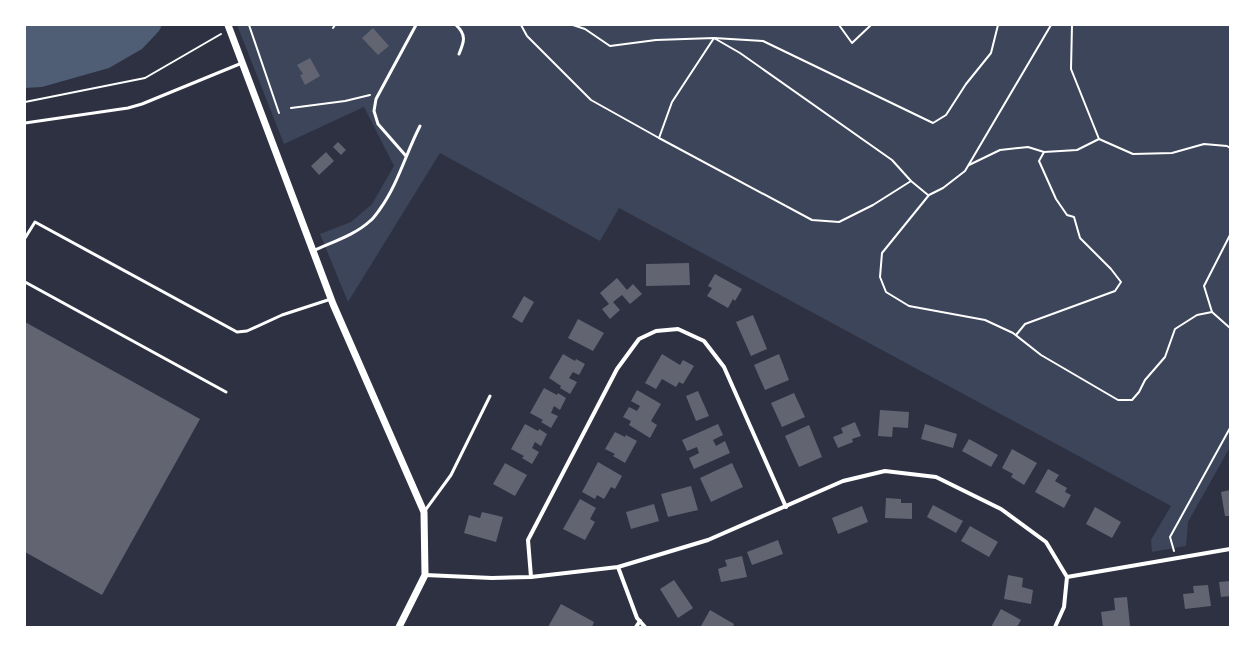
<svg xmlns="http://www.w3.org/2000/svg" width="1255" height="652" font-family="Mulish,sans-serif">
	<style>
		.green { fill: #3c4559 }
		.water { fill: #4f5d75 }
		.building { fill: #626471 }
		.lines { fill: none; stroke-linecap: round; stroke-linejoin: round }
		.path { stroke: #fff; stroke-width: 2 }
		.service { stroke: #fff; stroke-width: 3 }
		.minor { stroke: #fff; stroke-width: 4 }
		.tertiary { stroke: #fff; stroke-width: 7 }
	</style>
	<rect width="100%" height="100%" fill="#2d3142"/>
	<polygon class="green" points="237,25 1230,25 1230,447 1188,522 1186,546 1152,552 1151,540 1171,506 619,208 600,241 440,153 348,302 320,234 351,222 372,204 394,166 364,107 284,144"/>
	<polygon class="water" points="25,25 162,25 159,31 142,49 109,68 42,87 25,88"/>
	<g class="building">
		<polygon points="373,28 389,46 378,55 362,38"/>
		<polygon points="310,58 320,76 305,85 300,75 303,74 297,65"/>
		<polygon points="338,142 346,150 341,155 333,147"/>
		<polygon points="326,152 334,161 319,175 311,166"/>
		<polygon points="689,263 690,285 646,286 646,264"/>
		<polygon points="715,274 742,289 735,301 733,299 728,308 707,296 712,288 708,286"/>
		<polygon points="617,278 627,290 633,284 642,294 630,304 622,295 613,302 620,310 610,319 602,309 609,304 600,293"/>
		<polygon points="524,296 534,302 522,323 512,317"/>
		<polygon points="753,315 767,349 751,356 736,322"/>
		<polygon points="578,319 604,333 593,351 568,338"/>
		<polygon points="25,322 200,419 102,595 25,552"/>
		<polygon points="563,354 575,361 576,359 585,364 579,375 573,372 569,378 577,382 570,394 560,388 561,386 549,378"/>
		<polygon points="662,354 680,365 683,360 694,366 683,384 679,382 676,387 662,379 656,389 645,383"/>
		<polygon points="779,354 789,380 765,390 754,365"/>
		<polygon points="544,388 557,395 558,393 566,398 560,410 554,406 551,413 558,416 551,428 541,422 543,420 530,413"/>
		<polygon points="637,390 661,404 651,421 657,425 650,438 629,425 631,421 623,417 629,407 637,411 640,406 631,401"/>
		<polygon points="698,391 709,416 696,421 686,396"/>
		<polygon points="794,393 805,417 782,427 771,403"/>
		<polygon points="880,410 909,412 908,428 893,427 892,437 878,436"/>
		<polygon points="855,422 861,436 852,439 853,442 838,448 833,437 843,433 841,428"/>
		<polygon points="525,424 538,431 539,429 547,434 541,446 535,442 532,448 539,452 532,464 522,458 524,456 511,449"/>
		<polygon points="718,424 723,435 713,440 716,446 725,441 730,453 694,469 689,458 699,453 697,447 687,451 682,440"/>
		<polygon points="925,424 957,434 953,448 921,439"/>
		<polygon points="809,425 822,457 799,467 785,436"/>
		<polygon points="615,432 625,437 626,435 637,441 625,463 613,456 615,454 605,449"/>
		<polygon points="969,439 998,455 991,467 962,451"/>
		<polygon points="1012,449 1037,463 1024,485 1011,477 1013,474 1002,468"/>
		<polygon points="598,462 622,476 615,489 611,487 604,499 597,495 595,499 582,492"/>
		<polygon points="505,463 527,475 515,496 493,484"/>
		<polygon points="732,463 743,487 711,502 700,478"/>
		<polygon points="1048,469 1059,475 1055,481 1067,488 1065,492 1071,495 1064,508 1035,492"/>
		<polygon points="691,486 698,510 668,517 661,494"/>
		<polygon points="1230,490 1230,516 1225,516 1221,492"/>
		<polygon points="886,498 901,499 901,503 912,503 912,519 885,518"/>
		<polygon points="580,499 596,508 590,519 595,522 585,540 563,529"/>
		<polygon points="654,504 659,521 631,529 626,512"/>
		<polygon points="933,505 963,521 956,533 927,517"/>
		<polygon points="862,506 868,522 838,534 832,518"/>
		<polygon points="1095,507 1121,522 1112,538 1086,524"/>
		<polygon points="482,512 503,517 496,542 464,533 469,515 480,518"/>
		<polygon points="970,526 998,542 989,557 961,541"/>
		<polygon points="778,540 783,554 752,565 747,552"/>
		<polygon points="742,556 747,577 721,582 718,569 727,566 725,560"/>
		<polygon points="1008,575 1023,578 1022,587 1033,590 1031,604 1004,599"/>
		<polygon points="674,580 693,608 678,618 660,589"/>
		<polygon points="1230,581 1230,596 1221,597 1219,582"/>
		<polygon points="1208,585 1211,606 1185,609 1183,594 1194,593 1193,586"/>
		<polygon points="1127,597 1130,626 1103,627 1101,612 1115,610 1114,598"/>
		<polygon points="561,604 594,622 592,627 548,627"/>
		<polygon points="1001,609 1021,620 1017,627 991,627"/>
		<polygon points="710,610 734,624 733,627 701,626"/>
	</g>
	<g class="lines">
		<g class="path">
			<polyline points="249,25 279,113"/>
			<polyline points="521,25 527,36 591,100 659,138"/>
			<polyline points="573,25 585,29 610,46 656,40 714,38 763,41 933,123 946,115 966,84 991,53 998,25"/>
			<polyline points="839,25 852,43 871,25"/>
			<polyline points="1051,25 965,171 943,188 929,195 882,253 880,277 886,292 909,306 985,320 1013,333 1041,355 1118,400 1132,400 1139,392 1145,380 1165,357 1175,329 1197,315 1212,312"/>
			<polyline points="1072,25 1071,69 1099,139 1133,154 1172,153 1204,144 1227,146 1230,148"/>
			<polyline points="333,28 335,25"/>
			<polyline points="25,102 145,78 221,34"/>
			<polyline points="291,108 345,101 370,95"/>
			<polyline points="969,165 1000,150 1028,147 1044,152"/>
			<polyline points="911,181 892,160 740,53 714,38 672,102 659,138 812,220 839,222 873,205 911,181 928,195"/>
			<polyline points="1230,235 1204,286 1212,312 1230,328"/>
			<polyline points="1016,335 1025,324 1115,291 1121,282 1111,269 1080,238 1074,217 1067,215 1056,199 1039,161 1044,152 1077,150 1099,139"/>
			<polyline points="1174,551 1170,537 1230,428"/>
		</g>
		<g class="service">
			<path d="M 456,25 C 467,35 464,42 459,54"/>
			<polyline points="25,123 128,108 142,104 242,63"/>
			<polyline points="406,156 378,124 374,111 376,99 416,25"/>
			<polyline points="25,238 35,222 237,332 247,331 282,315 331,299"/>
			<path d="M 313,251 C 332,242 355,235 370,221 C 374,218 377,213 380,209 C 398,184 406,153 420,126"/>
			<polyline points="25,282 226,392"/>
			<polyline points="424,512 451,475 490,396"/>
		</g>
		<g class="minor">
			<polyline points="618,567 637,618 645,627"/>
			<polyline points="425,575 492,578 531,577 618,567 708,540 843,481 885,471 936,477 1001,509 1046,542 1067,577"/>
			<polyline points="531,577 528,540 617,369 639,339 656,331 678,329 704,341 724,367 786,507"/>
			<polyline points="1067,577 1230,549"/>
			<polyline points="636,627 640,621"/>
			<polyline points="1055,627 1064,607 1067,577"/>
		</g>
		<polyline class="tertiary" points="228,25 333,304 424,512 425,575 399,627"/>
	</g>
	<rect width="1255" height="652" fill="none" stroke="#ffffff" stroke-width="52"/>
</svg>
